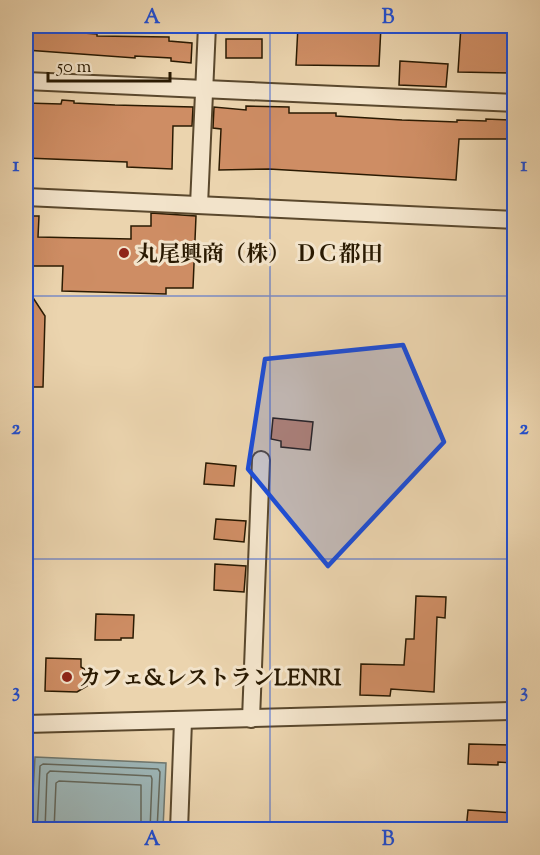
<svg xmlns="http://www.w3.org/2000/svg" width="540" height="855" font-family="'Sorts Mill Goudy','Noto Serif JP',serif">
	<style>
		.water { fill: #9db5b6; stroke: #6f776e; stroke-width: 1.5 }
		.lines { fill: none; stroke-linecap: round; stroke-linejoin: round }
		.shore { stroke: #64685c; stroke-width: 1.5 }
		.building { fill: #ce8d64; stroke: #2a1a02; stroke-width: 1.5 }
		.minor-casing { stroke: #5a482d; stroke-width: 20 }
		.minor { stroke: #f2e3ca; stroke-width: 16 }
		.marked { fill: #1d4ed8; fill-opacity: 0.2; stroke: #1d4ed8; stroke-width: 4.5; stroke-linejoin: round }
		.grid { fill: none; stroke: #1d4ed8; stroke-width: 1.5; stroke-opacity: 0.55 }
		.poi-dot { fill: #8f2418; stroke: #f2e3ca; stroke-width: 2 }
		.labels { text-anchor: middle; stroke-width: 6; stroke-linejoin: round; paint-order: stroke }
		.poi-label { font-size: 22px; font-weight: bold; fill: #2a1a02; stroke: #f2e3ca; text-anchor: start }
		.neatline { fill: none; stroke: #1d4ed8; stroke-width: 2 }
		.grid-label { font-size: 20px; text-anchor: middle; font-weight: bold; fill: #1d4ed8 }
	</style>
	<rect width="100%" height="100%" fill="#ebd4ae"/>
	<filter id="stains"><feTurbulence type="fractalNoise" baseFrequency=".00333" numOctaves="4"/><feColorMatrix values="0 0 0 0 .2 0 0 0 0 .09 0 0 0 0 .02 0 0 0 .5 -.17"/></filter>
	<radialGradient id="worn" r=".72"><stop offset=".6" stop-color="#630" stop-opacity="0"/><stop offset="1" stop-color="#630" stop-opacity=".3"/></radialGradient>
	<polygon class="water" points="35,757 166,763 163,829 31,829"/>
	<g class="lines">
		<g class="shore">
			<polyline points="37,830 40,766 43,764 158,769 160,772 157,830"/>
			<polyline points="45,830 47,774 50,771 151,776 152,779 150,830"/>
			<polyline points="54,830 56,783 59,781 141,785 141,830"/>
		</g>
	</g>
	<g class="building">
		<polygon points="298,26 381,26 379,66 296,65"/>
		<polygon points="461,26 514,26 514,73 458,72"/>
		<polygon points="27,29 97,34 97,36 169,37 169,41 192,43 191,63 171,61 171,58 135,56 135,58 26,50"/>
		<rect x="226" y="39" width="36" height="19"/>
		<polygon points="400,61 448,64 446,87 399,85"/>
		<polygon points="62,100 74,101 74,103 115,105 193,107 192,126 173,126 172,169 127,167 127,162 26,158 26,103 61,104"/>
		<polygon points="246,106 289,107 289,113 336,113 336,116 402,120 457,122 457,120 486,121 486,119 511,120 509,139 459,139 456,180 269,169 219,170 221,129 213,128 214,107 246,110"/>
		<polygon points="151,213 196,216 193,288 166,288 166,294 62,291 63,266 26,266 26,216 39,216 38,237 131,239 131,226 151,226"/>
		<polygon points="26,287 45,316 43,387 26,387"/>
		<polygon points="273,418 313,422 310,450 281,447 281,441 271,439"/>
		<polygon points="206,463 236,466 234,486 204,484"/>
		<polygon points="216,519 246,521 244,542 214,539"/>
		<polygon points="215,564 246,566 244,592 214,590"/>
		<polygon points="416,596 446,597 445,618 437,617 434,692 391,689 390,696 360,695 361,664 404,665 406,639 414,639"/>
		<polygon points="96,614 134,615 133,638 121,638 121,640 95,640"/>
		<polygon points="46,658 81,659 81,667 86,670 88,675 87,686 77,692 45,691"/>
		<polygon points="469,744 514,745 514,763 498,762 498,765 468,764"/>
		<polygon points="468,810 514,813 514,830 466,830"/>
	</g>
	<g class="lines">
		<defs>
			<g id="minor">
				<polyline points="26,81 514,103"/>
				<polyline points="26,197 514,220"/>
				<polyline points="199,205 207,26"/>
				<polyline points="251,719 261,460"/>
				<polyline points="26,724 514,711"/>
				<polyline points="179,830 183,721"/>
			</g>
		</defs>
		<use href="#minor" class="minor-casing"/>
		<use href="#minor" class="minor"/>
	</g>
	<path class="marked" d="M 403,345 L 444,442 L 328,566 L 248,469 L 265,359 Z"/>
	<path class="grid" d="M 270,26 L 270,830M 26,296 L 514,296M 26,559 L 514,559"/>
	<g class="poi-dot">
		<circle cx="124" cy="253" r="6"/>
		<circle cx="67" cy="677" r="6"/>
	</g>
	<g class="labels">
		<g class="poi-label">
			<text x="136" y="261">丸尾興商（株） ＤＣ都田</text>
			<text x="79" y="685">カフェ&amp;レストランLENRI</text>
		</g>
	</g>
	<rect width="540" height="855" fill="none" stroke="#ebd4ae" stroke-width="66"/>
	<path d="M48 72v9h122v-9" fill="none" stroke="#2a1a02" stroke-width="3"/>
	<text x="57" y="72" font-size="18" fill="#2a1a02" stroke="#f2e3ca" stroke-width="4.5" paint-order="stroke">50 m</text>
	<rect x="33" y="33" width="474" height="789" class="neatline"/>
	<g class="grid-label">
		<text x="152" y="23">A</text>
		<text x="388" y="23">B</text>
		<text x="16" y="171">1</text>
		<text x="524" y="171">1</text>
		<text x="16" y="434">2</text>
		<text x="524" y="434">2</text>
		<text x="16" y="697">3</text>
		<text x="524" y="697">3</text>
		<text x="152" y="845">A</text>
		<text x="388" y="845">B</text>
	</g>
	<rect width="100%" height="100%" filter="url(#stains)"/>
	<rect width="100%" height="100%" fill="url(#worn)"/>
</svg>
